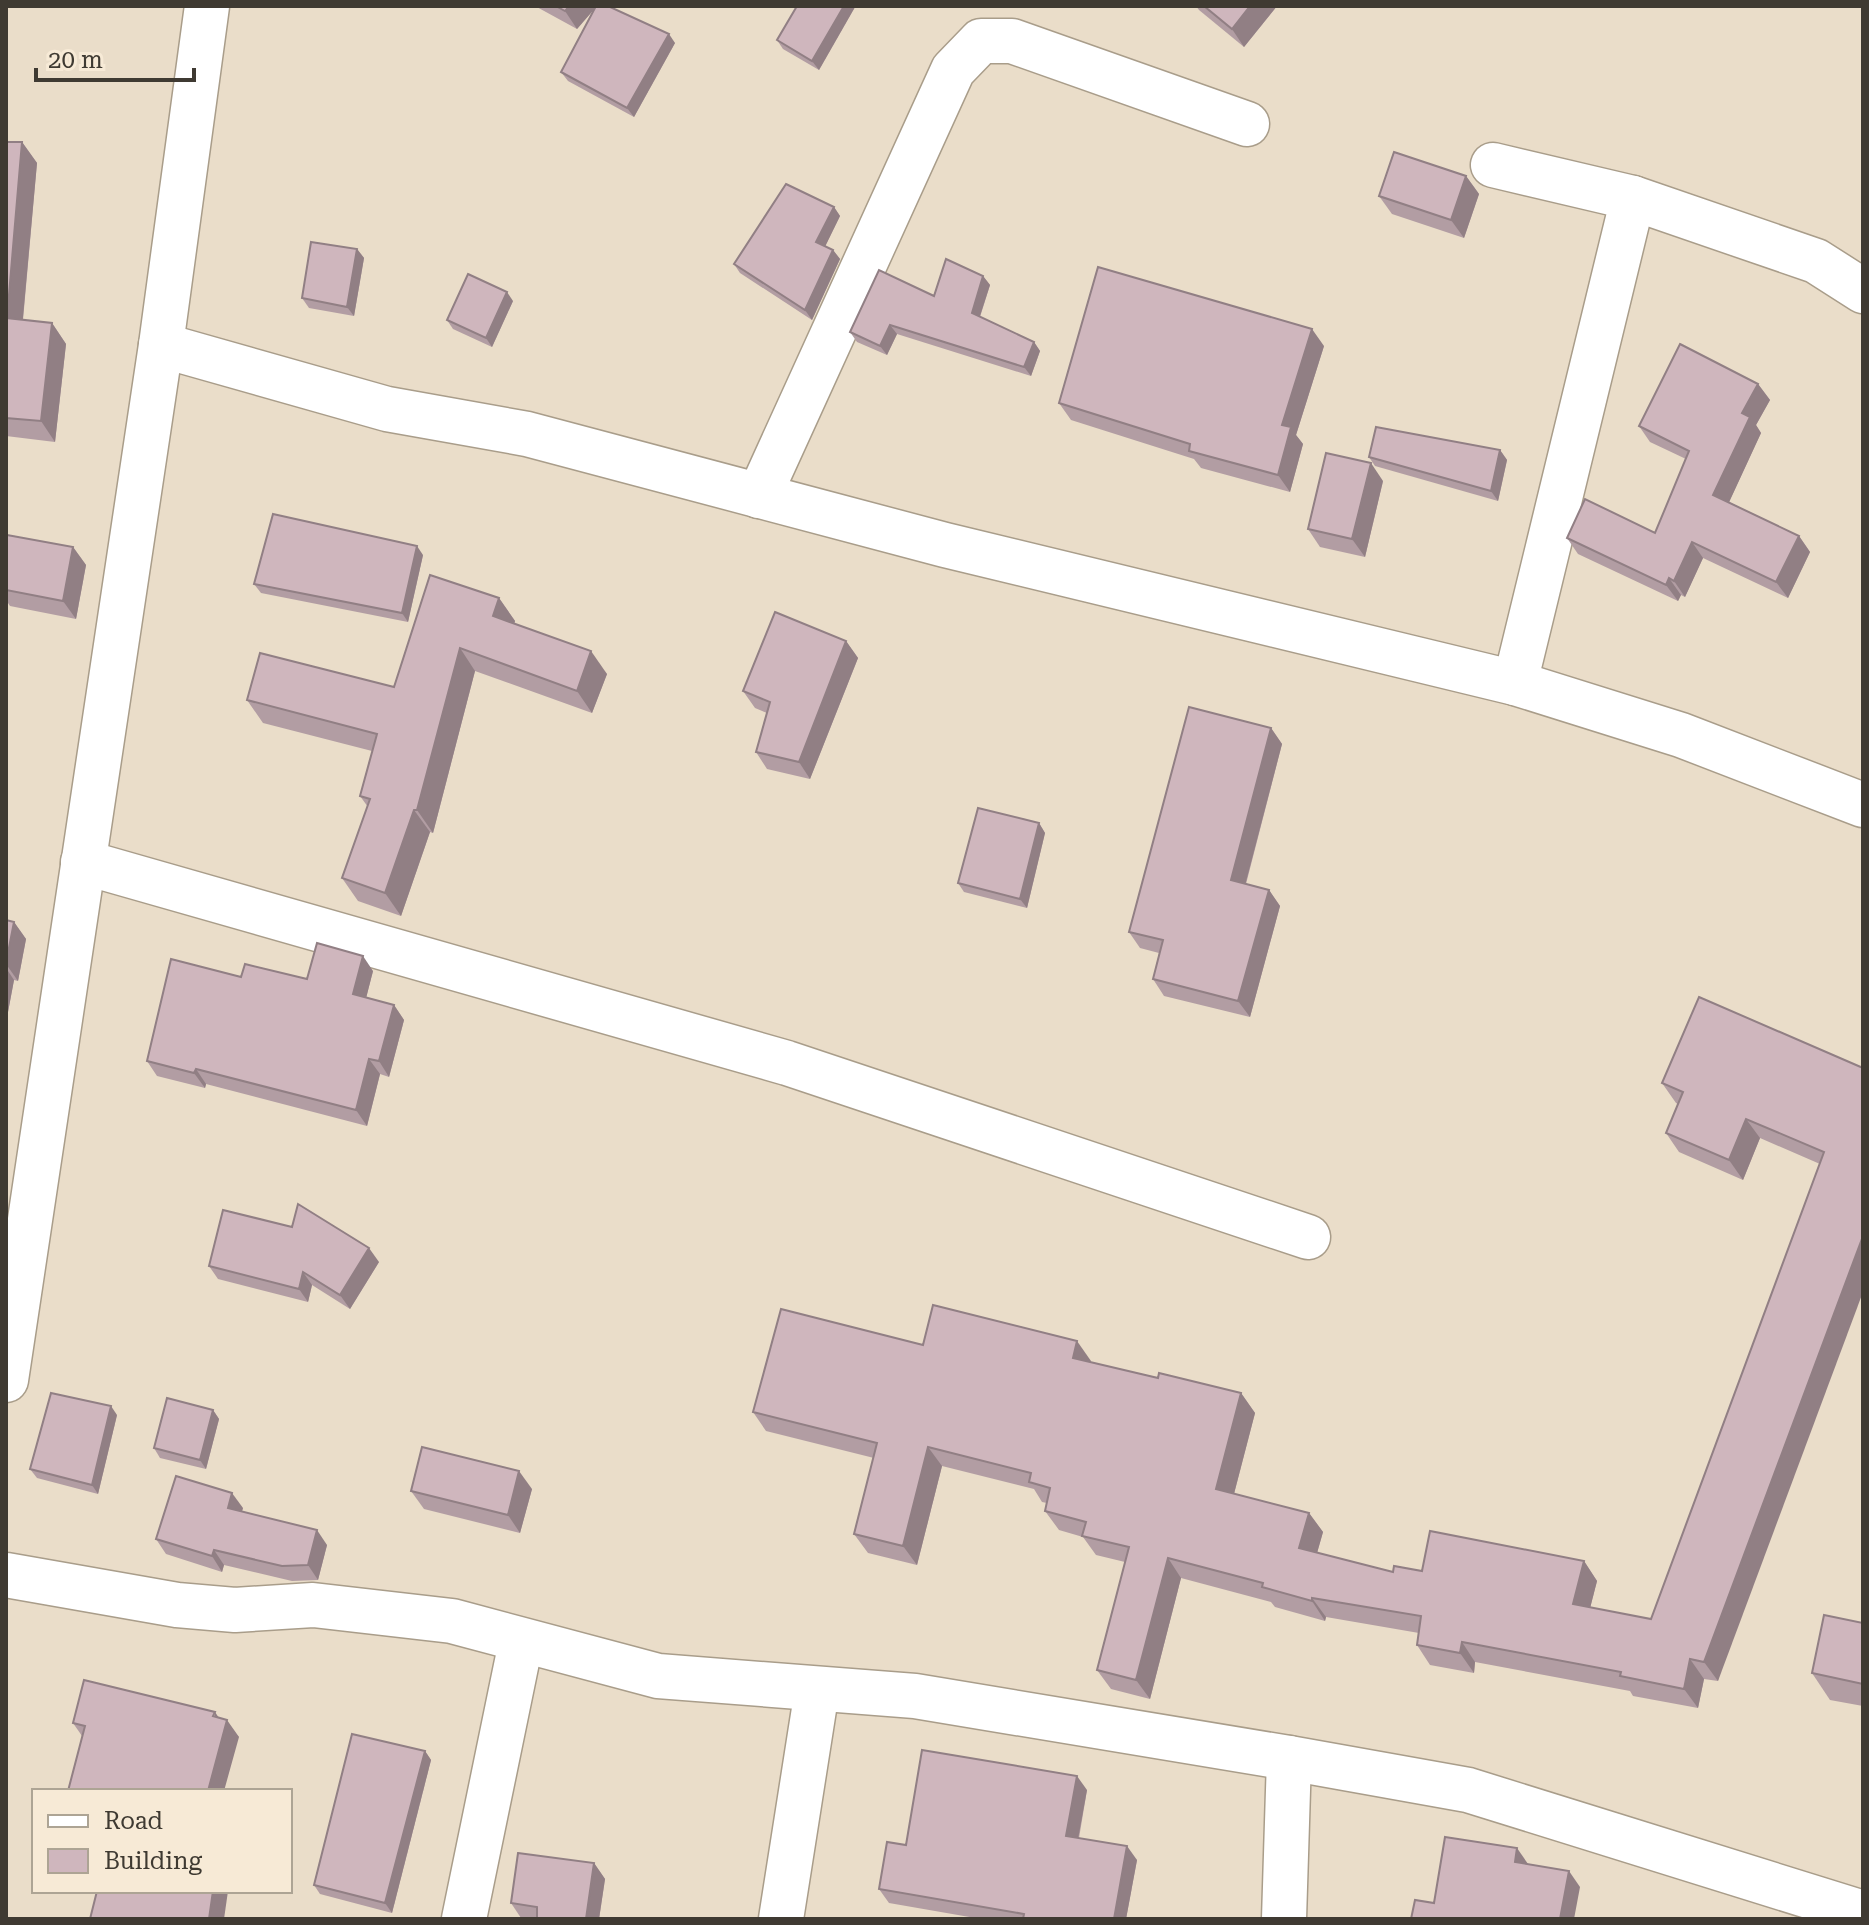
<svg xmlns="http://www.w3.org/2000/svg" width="1869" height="1925" font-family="'Roboto Serif',serif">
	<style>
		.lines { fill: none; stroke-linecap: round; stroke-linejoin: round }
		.minor-casing { stroke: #a99d8a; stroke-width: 47 }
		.minor { stroke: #fff; stroke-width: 44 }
		.wall { fill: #b29da3 }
		.shaded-wall { fill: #917f84 }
		.building { fill: #cfb6bd; stroke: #917f84; stroke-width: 2 }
	</style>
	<rect width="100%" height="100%" fill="#eaddc9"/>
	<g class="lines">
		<defs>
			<g id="minor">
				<polyline points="1493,165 1633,198 1515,683"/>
				<polyline points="1633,198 1816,261 1863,291"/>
				<polyline points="161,345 387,409 527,434 945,545 1515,683 1681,735 1863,805"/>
				<polyline points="759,496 953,70 981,41 1012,41 1247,124"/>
				<polyline points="83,862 787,1063 1308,1237"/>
				<polyline points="6,1380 161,345 207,6"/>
				<polyline points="6,1575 177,1605 235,1610 313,1605 452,1621 658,1676 915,1696 1289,1758 1468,1790 1863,1913"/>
				<polyline points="464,1919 521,1642"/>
				<polyline points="781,1919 817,1690"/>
				<polyline points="1284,1919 1289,1758"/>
			</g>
		</defs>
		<use href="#minor" class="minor-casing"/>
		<use href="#minor" class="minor"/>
	</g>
	<g class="wall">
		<polygon points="535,6 608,6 675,43 634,117 568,81 561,72 594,9 577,29"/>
		<polygon points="797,6 854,6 855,7 819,70 783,49 777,40"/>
		<polygon points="1196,6 1277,6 1244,47 1199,10"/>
		<polygon points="6,142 22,142 37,163 23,320 52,323 66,344 55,442 6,436"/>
		<polygon points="1466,176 1479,194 1464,238 1392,214 1379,196"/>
		<polygon points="834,207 840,216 825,246 833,250 840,259 812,320 740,273 734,264"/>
		<polygon points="357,249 364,258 354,316 309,308 302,298"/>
		<polygon points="983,276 990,285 980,317 1034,342 1040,351 1031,376 897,334 887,355 857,342 850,332 934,296"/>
		<polygon points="513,301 492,347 453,329 447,320"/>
		<polygon points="1324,346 1296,435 1303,444 1290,492 1201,468 1194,459 1071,420 1059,403"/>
		<polygon points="1758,384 1770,400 1756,425 1761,433 1729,502 1799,536 1810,552 1788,598 1703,558 1685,597 1681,595 1678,601 1578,554 1567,538 1655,533 1686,459 1650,442 1639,426"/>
		<polygon points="1500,450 1507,460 1498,501 1375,466 1369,457"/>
		<polygon points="1383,481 1365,557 1320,547 1308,529"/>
		<polygon points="6,542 73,547 86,565 76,619 10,606 6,600"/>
		<polygon points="423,555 408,622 261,593 254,584"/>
		<polygon points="499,598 515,621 514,624 607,674 592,713 475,671 433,833 430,832 401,916 358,901 342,878 368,807 360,796 372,751 263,723 247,700 394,687"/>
		<polygon points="846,641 858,658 810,779 767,769 756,752 767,713 755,708 743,691"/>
		<polygon points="1271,728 1282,744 1246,884 1269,890 1280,906 1250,1017 1164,996 1153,979 1159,953 1140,948 1129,932"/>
		<polygon points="1039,823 1045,833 1027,908 964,892 958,883"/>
		<polygon points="6,920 14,922 26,939 18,981 14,980 8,1012 6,1012"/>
		<polygon points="373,971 366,998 394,1005 404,1020 389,1077 380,1074 367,1126 206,1084 205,1088 157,1076 147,1061 241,977 307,979"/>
		<polygon points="1863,1068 1718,1681 1704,1679 1698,1708 1633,1696 1630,1691 1475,1662 1474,1673 1430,1665 1417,1645 1419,1633 1326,1617 1325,1621 1275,1607 1271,1602 1181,1578 1150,1699 1111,1689 1097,1670 1125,1562 1096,1555 1083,1537 1059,1530 1045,1511 1047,1503 1042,1502 1034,1489 942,1466 917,1565 868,1553 854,1534 874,1458 766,1431 753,1412 923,1345 1091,1361 1090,1362 1158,1378 1241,1393 1255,1413 1234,1494 1309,1513 1323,1532 1317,1553 1393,1572 1584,1561 1597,1581 1590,1608 1651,1619 1820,1164 1760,1138 1743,1180 1679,1152 1666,1133 1678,1104 1676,1103 1662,1083"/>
		<polygon points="379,1262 350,1309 312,1285 308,1302 218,1279 209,1266"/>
		<polygon points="213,1410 219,1419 206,1469 160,1458 154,1448"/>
		<polygon points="117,1415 98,1494 37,1478 30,1469"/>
		<polygon points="532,1489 520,1533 424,1509 411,1491"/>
		<polygon points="243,1508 242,1511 327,1545 318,1580 292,1581 224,1565 222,1572 166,1554 156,1539"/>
		<polygon points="1863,1623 1863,1706 1830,1700 1812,1673"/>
		<polygon points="218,1718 239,1737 82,1736 73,1723"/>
		<polygon points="425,1751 431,1760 392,1913 320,1894 314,1885"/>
		<polygon points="1087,1790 1079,1838 1137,1860 1126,1919 981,1919 889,1903 879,1889 906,1845"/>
		<polygon points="594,1863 605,1879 599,1919 521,1918 511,1903"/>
	</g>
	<g class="shaded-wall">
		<polygon points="569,6 597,6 577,29 565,11"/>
		<polygon points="844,6 854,6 855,7 819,70 812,61"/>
		<polygon points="1250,6 1277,6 1244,47 1232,29"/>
		<polygon points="669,34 675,43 634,117 627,108"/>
		<polygon points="22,142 37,163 21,339 7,318"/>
		<polygon points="1466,176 1479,194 1464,238 1451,220"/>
		<polygon points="834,207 840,216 823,251 816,242"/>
		<polygon points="357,249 364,258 354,316 347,307"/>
		<polygon points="833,250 840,259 812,320 805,310"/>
		<polygon points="983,276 990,285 978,322 972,313"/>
		<polygon points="507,292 513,301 492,347 486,338"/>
		<polygon points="52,323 66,344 55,442 41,421"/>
		<polygon points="890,325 897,334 887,355 880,346"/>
		<polygon points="1312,329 1324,346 1296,435 1303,444 1290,492 1278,475 1282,425"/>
		<polygon points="1034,342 1040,351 1031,376 1024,367"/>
		<polygon points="1758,384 1770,400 1756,425 1761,433 1725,511 1713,495 1742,413"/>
		<polygon points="1500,450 1507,460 1498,501 1491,491"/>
		<polygon points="1371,463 1383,481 1365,557 1352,539"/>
		<polygon points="1799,536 1810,552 1788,598 1776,582"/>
		<polygon points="1692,542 1703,558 1685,597 1674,581"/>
		<polygon points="417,546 423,555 408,622 402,613"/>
		<polygon points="73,547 86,565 76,619 63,601"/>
		<polygon points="1669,578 1681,595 1678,601 1666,585"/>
		<polygon points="499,598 515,621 509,639 493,616"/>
		<polygon points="846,641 858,658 810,779 799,762"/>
		<polygon points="460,648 475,671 433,833 417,810"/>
		<polygon points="591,651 607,674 592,713 577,691"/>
		<polygon points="1271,728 1282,744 1242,897 1231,880"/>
		<polygon points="414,810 430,832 401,916 385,893"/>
		<polygon points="1039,823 1045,833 1027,908 1020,899"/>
		<polygon points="1269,890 1280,906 1250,1017 1238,1001"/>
		<polygon points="14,922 26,939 18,981 6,964"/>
		<polygon points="363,956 373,971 363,1010 353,994"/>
		<polygon points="6,968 14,980 8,1012 6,1009"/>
		<polygon points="394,1005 404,1020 389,1077 379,1061"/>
		<polygon points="369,1059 380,1074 367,1126 356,1110"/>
		<polygon points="196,1069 206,1084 205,1088 194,1073"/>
		<polygon points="1746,1119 1760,1138 1743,1180 1729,1160"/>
		<polygon points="1863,1236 1863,1292 1718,1681 1704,1662"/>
		<polygon points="369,1248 379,1262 350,1309 340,1295"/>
		<polygon points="303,1272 312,1285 308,1302 299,1289"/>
		<polygon points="1077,1341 1091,1361 1086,1377 1073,1358"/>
		<polygon points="1241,1393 1255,1413 1230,1509 1216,1489"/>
		<polygon points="111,1406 117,1415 98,1494 92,1485"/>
		<polygon points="213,1410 219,1419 206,1469 200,1460"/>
		<polygon points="928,1447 942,1466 917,1565 903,1546"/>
		<polygon points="519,1471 532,1489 520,1533 508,1515"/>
		<polygon points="232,1493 243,1508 238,1523 228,1508"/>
		<polygon points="1309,1513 1323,1532 1313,1567 1299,1548"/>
		<polygon points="317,1530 327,1545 318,1580 308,1565"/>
		<polygon points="214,1550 224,1565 222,1572 212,1556"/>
		<polygon points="1168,1558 1181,1578 1150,1699 1136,1680"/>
		<polygon points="1584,1561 1597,1581 1586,1624 1573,1604"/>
		<polygon points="1312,1598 1326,1617 1325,1621 1312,1601"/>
		<polygon points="1462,1642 1475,1662 1474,1673 1460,1653"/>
		<polygon points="1690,1659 1704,1679 1698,1708 1684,1689"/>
		<polygon points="215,1712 225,1727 227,1720 239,1737 224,1791 208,1791"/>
		<polygon points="425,1751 431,1760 392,1913 385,1903"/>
		<polygon points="1077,1776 1087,1790 1076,1850 1066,1836"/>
		<polygon points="1127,1846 1137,1860 1126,1919 1114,1919"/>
		<polygon points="1517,1848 1528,1864 1526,1878 1515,1862"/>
		<polygon points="594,1863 605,1879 599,1919 586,1919"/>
		<polygon points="1569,1871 1580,1887 1574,1919 1560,1919"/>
		<polygon points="213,1891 228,1891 224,1919 209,1919"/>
	</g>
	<g class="building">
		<polygon points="556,6 569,6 565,11"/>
		<polygon points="596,6 608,6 669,34 627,108 561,72"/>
		<polygon points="797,6 844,6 812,61 777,40"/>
		<polygon points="1204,6 1250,6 1232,29"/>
		<polygon points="6,142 22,142 7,318 52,323 41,421 6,418"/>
		<polygon points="1394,152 1466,176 1451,220 1379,196"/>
		<polygon points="786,184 834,207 816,242 833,250 805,310 734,264"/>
		<polygon points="311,242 357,249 347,307 302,298"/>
		<polygon points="946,259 983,276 972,313 1034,342 1024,367 890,325 880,346 850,332 879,270 934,296"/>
		<polygon points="1098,267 1312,329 1282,425 1291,427 1278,475 1189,451 1190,444 1059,403"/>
		<polygon points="468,274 507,292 486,338 447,320"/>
		<polygon points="1680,344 1758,384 1742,413 1750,417 1713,495 1799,536 1776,582 1692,542 1674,581 1669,578 1666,585 1567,538 1585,499 1655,533 1689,451 1639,426"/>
		<polygon points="1376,427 1500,450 1491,491 1369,457"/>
		<polygon points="1326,453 1371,463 1352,539 1308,529"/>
		<polygon points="273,514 417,546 402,613 254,584"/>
		<polygon points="7,535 73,547 63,601 6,590 6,542"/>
		<polygon points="430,575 499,598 493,616 591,651 577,691 460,648 417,810 414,810 385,893 342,878 370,799 360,796 377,734 247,700 260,653 394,687"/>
		<polygon points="775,612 846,641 799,762 756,752 770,702 743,691"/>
		<polygon points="1189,707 1271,728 1231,880 1269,890 1238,1001 1153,979 1163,940 1129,932"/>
		<polygon points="978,808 1039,823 1020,899 958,883"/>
		<polygon points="6,920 14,922 6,963"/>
		<polygon points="317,943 363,956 353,994 394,1005 379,1061 369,1059 356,1110 196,1069 194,1073 147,1061 171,959 241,977 245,964 307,979"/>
		<polygon points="1699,997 1863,1068 1863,1236 1704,1662 1690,1659 1684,1689 1620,1676 1621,1672 1462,1642 1460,1653 1417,1645 1421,1616 1312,1598 1312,1601 1262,1587 1263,1583 1168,1558 1136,1680 1097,1670 1129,1547 1082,1536 1086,1522 1045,1511 1050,1488 1029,1482 1031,1473 928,1447 903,1546 854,1534 877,1443 753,1412 781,1309 923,1345 933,1305 1077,1341 1073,1358 1158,1378 1159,1373 1241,1393 1216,1489 1309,1513 1299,1548 1393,1572 1394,1566 1422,1571 1430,1531 1584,1561 1573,1604 1651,1619 1824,1152 1746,1119 1729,1160 1666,1133 1683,1092 1662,1083"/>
		<polygon points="298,1204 369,1248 340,1295 303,1272 299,1289 209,1266 223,1210 292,1227"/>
		<polygon points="51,1393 111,1406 92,1485 30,1469"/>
		<polygon points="167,1398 213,1410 200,1460 154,1448"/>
		<polygon points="422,1447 519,1471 508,1515 411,1491"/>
		<polygon points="176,1476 232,1493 228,1508 317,1530 308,1565 282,1566 214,1550 212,1556 156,1539"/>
		<polygon points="1824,1615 1863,1623 1863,1684 1812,1673"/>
		<polygon points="84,1680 215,1712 213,1716 227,1720 208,1791 68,1791 85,1726 73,1723"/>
		<polygon points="352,1734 425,1751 385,1903 314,1885"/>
		<polygon points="922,1750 1077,1776 1066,1836 1127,1846 1114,1919 1023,1919 1024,1914 879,1889 887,1842 906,1845"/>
		<polygon points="1445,1837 1517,1848 1515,1862 1569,1871 1560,1919 1411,1919 1415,1900 1434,1903"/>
		<polygon points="518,1853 594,1863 586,1919 537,1919 537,1907 511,1903"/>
		<polygon points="97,1891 213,1891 209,1919 90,1919"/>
	</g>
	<rect width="1869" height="1925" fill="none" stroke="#3f3a32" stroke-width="16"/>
	<rect x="32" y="1789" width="260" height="104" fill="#f7ead6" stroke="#ada494" stroke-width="2"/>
	<rect x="48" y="1815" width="40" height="12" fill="#ffffff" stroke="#ada494" stroke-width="2"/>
	<text x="104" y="1829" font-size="24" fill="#3f3a32">Road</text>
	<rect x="48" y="1849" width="40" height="24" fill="#cfb6bd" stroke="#ada494" stroke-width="2"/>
	<text x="104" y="1869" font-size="24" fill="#3f3a32">Building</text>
	<path d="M36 68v12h158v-12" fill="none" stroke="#3f3a32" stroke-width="4"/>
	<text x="48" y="68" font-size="24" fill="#3f3a32" stroke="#f7ead6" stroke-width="6" paint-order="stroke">20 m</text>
</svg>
